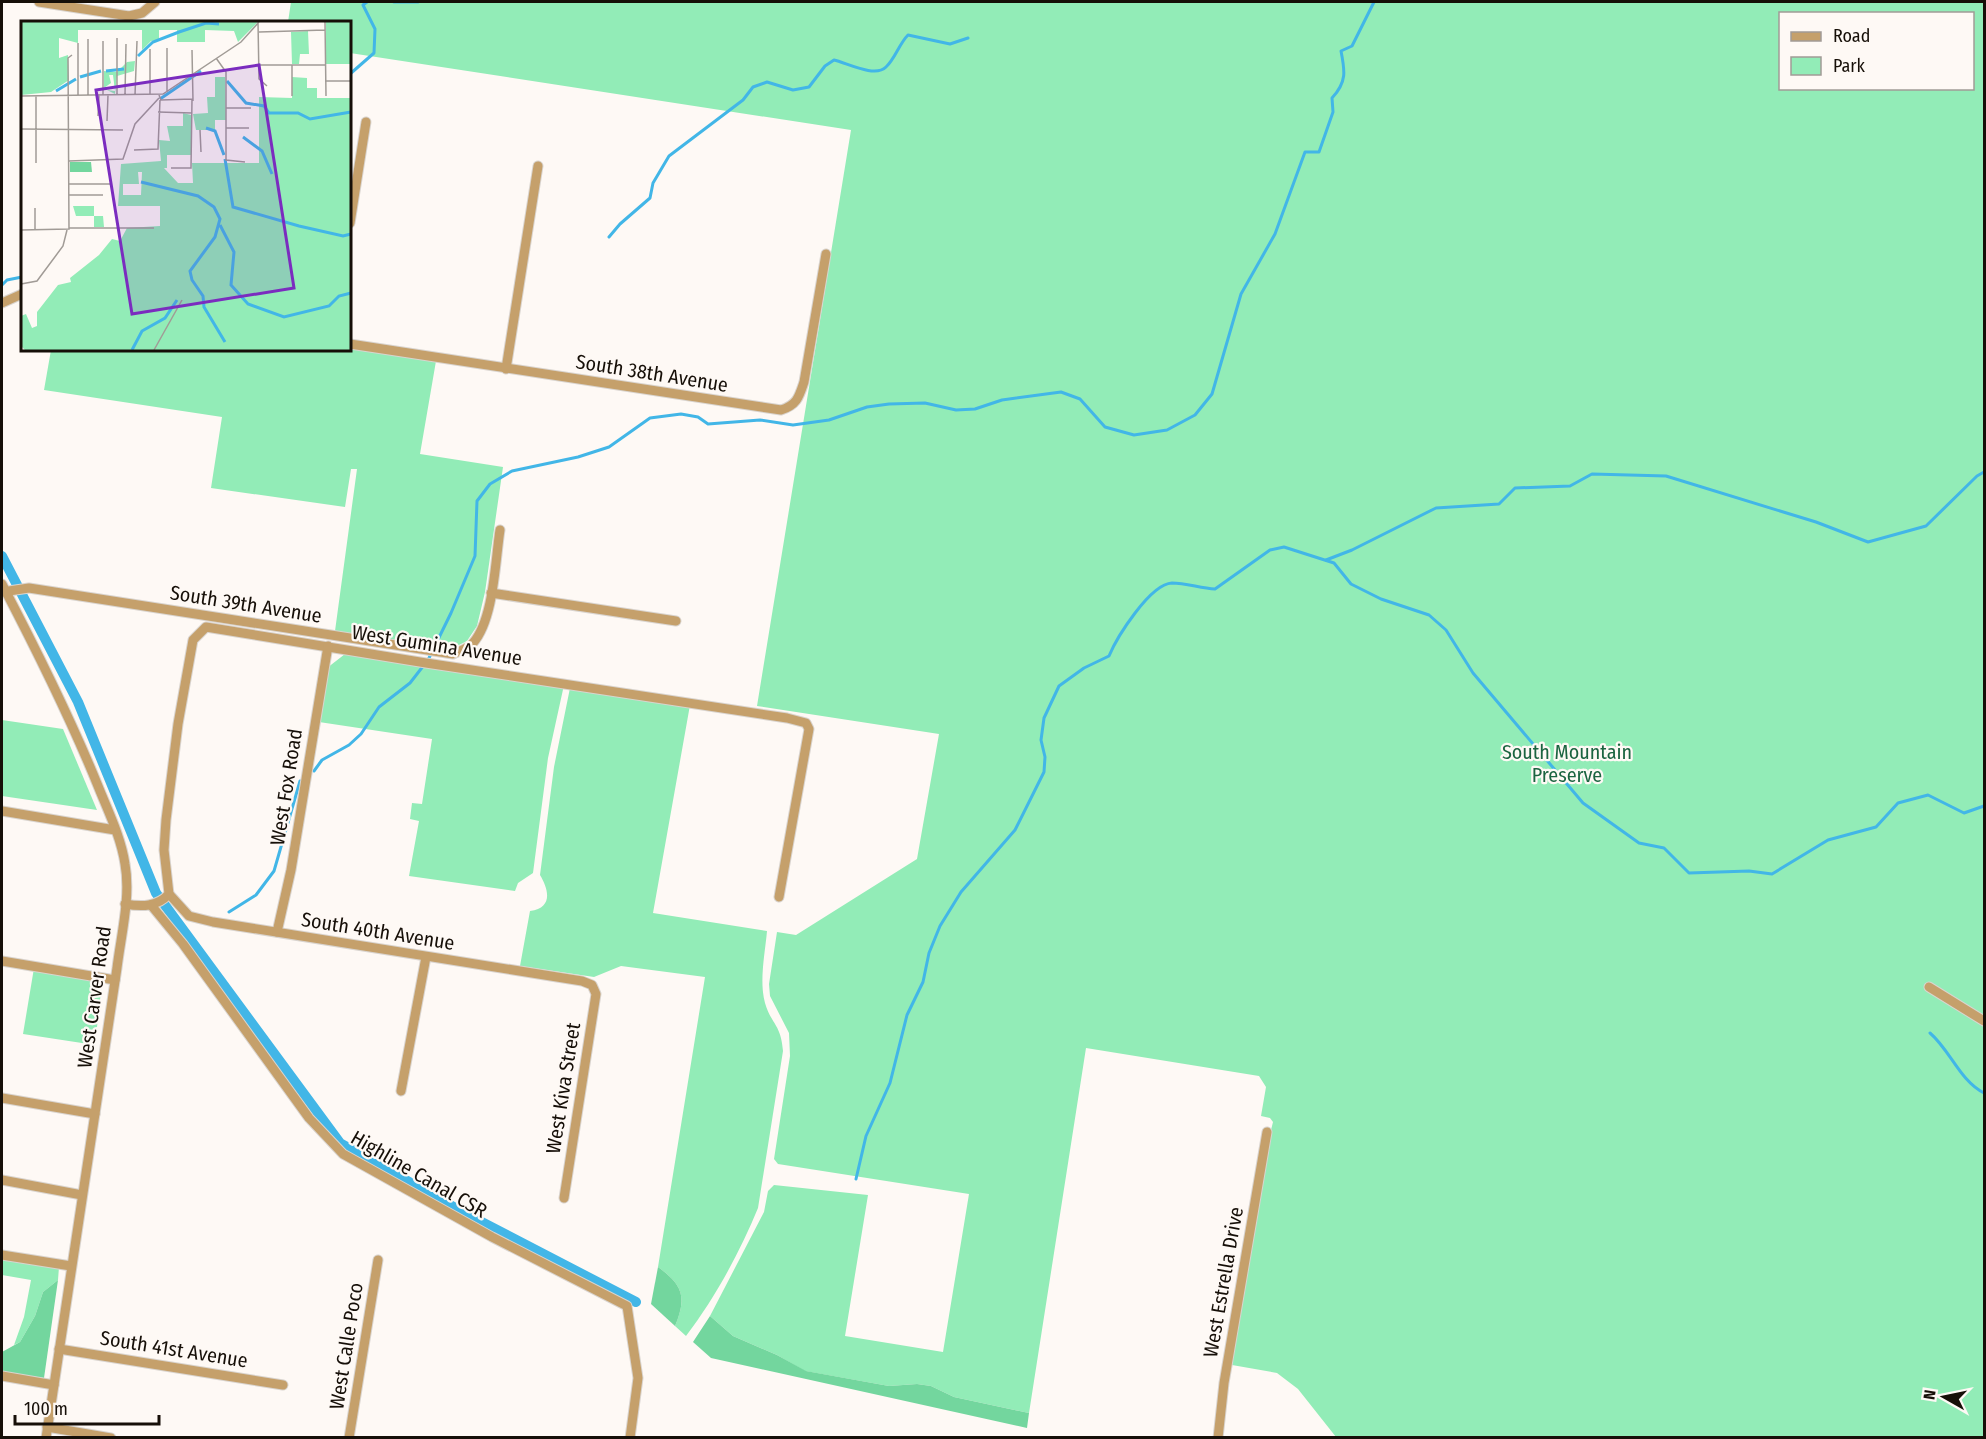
<svg xmlns="http://www.w3.org/2000/svg" width="1986" height="1439" font-family="'Fira Sans Condensed',sans-serif">
	<style>
		.green { fill: #92ecb7; fill-rule: evenodd }
		.forest { fill: #73d69e }
		.lines { fill: none; stroke-linecap: round; stroke-linejoin: round }
		.stream { stroke: #42b6e7; stroke-width: 3 }
		.canal { stroke: #42b6e7; stroke-width: 10 }
		.minor-casing { stroke: #d9d4cf; stroke-width: 11 }
		.minor { stroke: #c5a06b; stroke-width: 9 }
		.labels { text-anchor: middle; stroke-width: 4.5; stroke-linejoin: round; paint-order: stroke }
		.street-label { font-size: 20px; fill: #160f08; stroke: #fef9f5 }
		.park-label { font-size: 20px; fill: #1b6440; stroke: #fef9f5 }
		.inset-river { fill: none; stroke: #42b6e7; stroke-width: 3 }
		.inset-road { fill: none; stroke: #a19b96; stroke-width: 1.5 }
		.view { fill: #7b2cbf; fill-opacity: 0.15; stroke: #7b2cbf; stroke-width: 3 }
		.inset-edge { fill: none; stroke: #160f08; stroke-width: 3 }
	</style>
	<rect width="100%" height="100%" fill="#fef9f5"/>
	<g class="green">
		<path d="M 291,2 L 1984,2 L 1984,1437 L 1336,1437 L 1298,1389 L 1277,1373 L 1232,1365 L 1264,1158 L 1273,1122 L 1270,1118 L 1261,1116 L 1266,1087 L 1259,1076 L 1086,1048 L 1029,1413 L 954,1397 L 931,1386 L 917,1384 L 889,1386 L 805,1371 L 777,1355 L 733,1336 L 710,1316 L 764,1212 L 768,1191 L 774,1185 L 868,1195 L 845,1336 L 943,1352 L 969,1194 L 778,1164 L 774,1159 L 790,1056 L 789,1033 L 770,996 L 769,984 L 777,932 L 796,935 L 917,859 L 939,734 L 757,706 L 851,130 L 350,53 L 350,22 L 288,22 ZM 1780,14 L 1972,14 L 1972,88 L 1780,88 Z"/>
		<polygon points="350,349 436,361 420,454 503,467 485,592 477,626 467,641 451,649 335,631 357,469 351,469 345,507 211,488 222,417 44,390 51,350"/>
		<polygon points="345,654 564,685 548,758 533,873 518,883 515,891 409,876 419,821 410,819 412,803 422,804 432,739 319,722 327,668"/>
		<path d="M 570,688 L 690,705 L 653,913 L 767,931 C 765,954 759,981 765,1003 C 771,1024 781,1024 783,1051 L 758,1208 C 740,1252 715,1298 686,1336 L 675,1326 C 687,1297 683,1285 658,1267 L 705,977 L 621,966 L 594,977 L 520,966 L 530,911 C 553,908 549,890 540,875 L 554,767 Z"/>
		<polygon points="2,720 63,729 97,810 2,796"/>
		<polygon points="34,968 102,982 95,1045 23,1034"/>
		<polygon points="2,1258 59,1267 58,1280 43,1292 35,1316 20,1342 14,1345 24,1317 31,1280 2,1275"/>
	</g>
	<g class="forest">
		<path d="M 658,1267 C 683,1285 687,1297 675,1326 L 651,1304 Z"/>
		<polygon points="58,1280 44,1378 2,1372 2,1352 20,1342 35,1316 43,1292"/>
		<polygon points="710,1316 733,1336 777,1355 806,1371 889,1386 917,1384 931,1386 954,1397 1029,1413 1027,1428 711,1358 693,1342"/>
	</g>
	<g class="lines">
		<g class="stream">
			<polyline points="394,2 418,2"/>
			<polyline points="350,74 374,53 375,29 363,5 367,2"/>
			<path d="M 609,237 L 620,224 L 650,198 L 653,183 L 669,156 L 743,100 L 753,87 L 767,82 L 793,90 L 809,87 L 825,66 L 834,60 C 847,63 875,78 886,67 C 895,59 899,44 908,35 L 950,44 L 968,38"/>
			<polyline points="2,285 7,280 22,277"/>
			<polyline points="1326,560 1352,550 1436,508 1499,504 1515,488 1570,486 1592,474 1666,476 1816,522 1868,542 1926,526 1977,476 1984,472"/>
			<path d="M 428,660 L 451,613 L 475,556 L 477,501 L 490,484 L 512,471 L 578,457 L 609,447 L 650,418 L 681,414 L 698,417 L 708,424 L 760,420 L 793,425 L 829,420 L 867,407 L 889,404 L 925,403 L 956,410 L 975,409 L 1002,400 L 1061,392 L 1080,399 L 1105,427 L 1134,435 L 1167,430 L 1195,415 L 1212,394 L 1241,294 L 1275,234 L 1305,152 L 1319,152 L 1333,112 L 1332,98 C 1347,82 1345,71 1341,51 L 1352,46 L 1374,2"/>
			<polyline points="314,771 322,760 349,745 361,734 379,707 410,683 424,665"/>
			<polyline points="229,912 256,895 274,871 300,781"/>
			<path d="M 1930,1033 C 1950,1050 1960,1081 1984,1093"/>
			<path d="M 856,1179 L 866,1136 L 890,1083 L 907,1015 L 923,982 L 929,953 L 940,926 L 961,892 L 1015,830 L 1044,772 L 1045,757 L 1041,740 L 1044,718 L 1059,686 L 1084,668 L 1109,656 C 1117,637 1150,584 1172,583 C 1186,583 1200,588 1215,589 L 1270,550 L 1284,547 L 1334,563 L 1351,584 L 1381,599 L 1429,615 L 1446,630 L 1473,673 L 1583,803 L 1639,843 L 1664,848 L 1689,873 L 1749,871 L 1772,874 L 1828,840 L 1876,827 L 1898,803 L 1928,795 L 1964,813 L 1984,806"/>
		</g>
		<polyline class="canal" points="2,556 78,702 156,893 340,1143 468,1215 636,1302"/>
		<defs>
			<g id="minor">
				<polyline points="39,2 129,16 142,13 155,2"/>
				<polyline points="350,223 366,122"/>
				<polyline points="2,303 22,294"/>
				<path d="M 350,344 L 781,410 C 797,405 799,397 804,382 L 826,254"/>
				<polyline points="506,369 538,166"/>
				<path d="M 2,584 C 37,651 70,717 98,786 C 108,811 121,837 125,864 C 131,897 121,935 117,968 L 46,1438"/>
				<path d="M 2,592 L 29,588 L 453,654 C 459,651 468,649 473,643 C 494,619 495,562 500,530"/>
				<polyline points="491,593 676,621"/>
				<polyline points="2,811 115,830"/>
				<polyline points="169,894 189,916 213,922 582,981 592,985 596,994 564,1198"/>
				<path d="M 125,904 C 142,907 157,907 169,894 L 164,850 L 166,820 L 178,724 L 193,640 L 206,627 L 426,663 L 787,718 L 806,723 L 809,729 L 779,897"/>
				<polyline points="151,905 183,944 309,1118 343,1154 492,1237 627,1306 638,1378 630,1438"/>
				<polyline points="277,932 291,870 328,646"/>
				<polyline points="2,961 115,980"/>
				<polyline points="1929,987 1984,1021"/>
				<polyline points="401,1091 426,957"/>
				<polyline points="2,1098 95,1114"/>
				<polyline points="2,1180 82,1195"/>
				<polyline points="2,1255 71,1266"/>
				<polyline points="59,1349 283,1385"/>
				<polyline points="2,1376 54,1385"/>
				<polyline points="47,1427 111,1438"/>
				<polyline points="349,1438 378,1260"/>
				<polyline points="1218,1438 1224,1383 1267,1132"/>
			</g>
		</defs>
		<use href="#minor" class="minor-casing"/>
		<use href="#minor" class="minor"/>
	</g>
	<g class="labels">
		<g class="street-label">
			<text transform="translate(652 373) rotate(9)" y="7">South 38th Avenue</text>
			<text transform="translate(246 604) rotate(9)" y="7">South 39th Avenue</text>
			<text transform="translate(437 645) rotate(9)" y="7">West Gumina Avenue</text>
			<text transform="translate(286 787) rotate(-81)" y="7">West Fox Road</text>
			<text transform="translate(378 931) rotate(9)" y="7">South 40th Avenue</text>
			<text transform="translate(94 997) rotate(-82)" y="7">West Carver Road</text>
			<text transform="translate(563 1088) rotate(-81)" y="7">West Kiva Street</text>
			<text transform="translate(419 1174) rotate(30)" y="7">Highline Canal CSR</text>
			<text transform="translate(1223 1282) rotate(-80)" y="7">West Estrella Drive</text>
			<text transform="translate(346 1346) rotate(-81)" y="7">West Calle Poco</text>
			<text transform="translate(174 1349) rotate(9)" y="7">South 41st Avenue</text>
		</g>
		<g class="park-label">
			<text x="1567" y="759">South Mountain<tspan x="1567" dy="23">Preserve</tspan></text>
		</g>
	</g>
	<g transform="translate(21 21)">
		<rect width="330" height="330" fill="#fef9f5"/>
		<path d="M 0,1 L 237,1 L 217,21 L 213,10 L 184,9 L 184,21 L 156,21 L 156,9 L 138,9 L 138,19 L 130,20 L 121,29 L 121,9 L 57,9 L 57,22 L 38,17 L 38,37 L 47,34 L 48,59 L 30,71 L 0,74 ZM 305,1 L 330,1 L 330,43 L 305,43 ZM 287,10 L 288,33 L 279,33 L 278,43 L 271,43 L 270,11 ZM 114,40 L 113,50 L 96,55 L 94,73 L 86,69 L 94,70 L 92,54 L 88,54 L 90,62 L 83,67 L 83,50 L 96,51 L 106,41 ZM 194,56 L 204,56 L 205,99 L 194,99 L 194,109 L 175,109 L 172,93 L 187,92 L 186,76 L 194,76 ZM 271,56 L 286,57 L 286,67 L 296,67 L 296,77 L 330,77 L 330,329 L 4,329 L 0,325 L 0,295 L 5,293 L 11,307 L 16,305 L 16,291 L 37,264 L 50,261 L 49,257 L 78,234 L 91,218 L 99,220 L 106,207 L 139,205 L 139,185 L 97,185 L 100,143 L 140,140 L 138,119 L 149,120 L 146,105 L 162,105 L 162,92 L 170,94 L 170,134 L 146,134 L 146,147 L 143,147 L 157,162 L 172,162 L 171,142 L 238,142 L 238,76 L 271,77 ZM 117,151 L 121,151 L 120,174 L 102,174 L 102,163 L 118,163 ZM 52,185 L 73,185 L 73,195 L 82,195 L 83,206 L 73,206 L 73,195 L 55,195 Z" fill="#92ecb7" fill-rule="evenodd"/>
		<path d="M 49,141 L 70,141 L 71,151 L 49,151 Z" fill="#73d69e"/>
		<path class="inset-river" d="M 117,35 L 132,21 L 158,11 L 185,2 L 198,3M 85,50 L 103,48M 59,56 L 80,50M 206,60 L 225,82 L 243,85 L 248,92 L 277,92 L 289,98 L 330,91M 35,70 L 55,58M 139,78 L 180,50M 185,107 L 194,110 L 203,134M 222,116 L 241,130 L 251,153M 204,138 L 212,186 L 278,205 L 322,215 L 330,213M 120,161 L 177,175 L 193,186 L 199,198 L 194,216 L 169,250 L 171,259 L 182,275 L 183,286 L 204,321M 199,204 L 213,231 L 210,264 L 227,283 L 263,296 L 308,285 L 318,275 L 330,272M 111,329 L 121,310 L 144,297 L 156,279"/>
		<path class="inset-road" d="M 237,1 L 238,58 L 246,65M 304,1 L 305,75M 238,11 L 304,9M 96,17 L 96,74M 67,18 L 67,74M 82,20 L 82,74M 57,22 L 57,74M 146,27 L 146,71M 171,29 L 172,80M 195,37 L 205,51 L 205,139 L 224,141M 238,44 L 304,44M 271,44 L 271,75M 304,60 L 330,60M 104,74 L 105,23M 114,74 L 116,20M 129,74 L 129,28M 138,74 L 140,79 L 171,78 L 170,147 L 150,147M 0,75 L 142,73 L 220,21 L 238,1M 205,87 L 230,87M 137,91 L 171,92M 77,95 L 78,74M 86,100 L 87,74M 205,107 L 228,107M 0,108 L 102,109M 179,109 L 180,131M 113,129 L 137,128 L 139,79M 48,140 L 102,138 L 114,103 L 138,77M 15,142 L 15,75M 48,163 L 89,163M 48,174 L 82,174M 48,207 L 133,207M 0,209 L 48,208 L 47,37 L 51,34M 14,209 L 14,187M 0,263 L 16,260 L 42,225 L 46,209M 133,329 L 161,279"/>
		<path class="view" d="M 238,44 L 273,267 L 111,293 L 75,69 Z"/>
		<rect width="330" height="330" class="inset-edge"/>
	</g>
	<rect width="1986" height="1439" fill="none" stroke="#160f08" stroke-width="6"/>
	<rect x="1779" y="12" width="195" height="78" fill="#fef9f5" stroke="#a19b96" stroke-width="1.5"/>
	<rect x="1791" y="32" width="30" height="9" fill="#c5a06b" stroke="#a19b96" stroke-width="1.5"/>
	<text x="1833" y="42" font-size="18" fill="#160f08">Road</text>
	<rect x="1791" y="57" width="30" height="18" fill="#92ecb7" stroke="#a19b96" stroke-width="1.5"/>
	<text x="1833" y="72" font-size="18" fill="#160f08">Park</text>
	<g transform="translate(1944 1397) rotate(279)" stroke="#fef9f5" stroke-width="4.5" paint-order="stroke">
	<path d="M0-4.5L10 22L0 15L-10 22Z" fill="#160f08"/>
	<text y="-9" font-size="16" font-weight="bold" text-anchor="middle" fill="#160f08">N</text>
	</g>
	<path d="M15 1415v9h144v-9" fill="none" stroke="#160f08" stroke-width="3"/>
	<text x="24" y="1415" font-size="18" fill="#160f08" stroke="#fef9f5" stroke-width="4.5" paint-order="stroke">100 m</text>
</svg>
